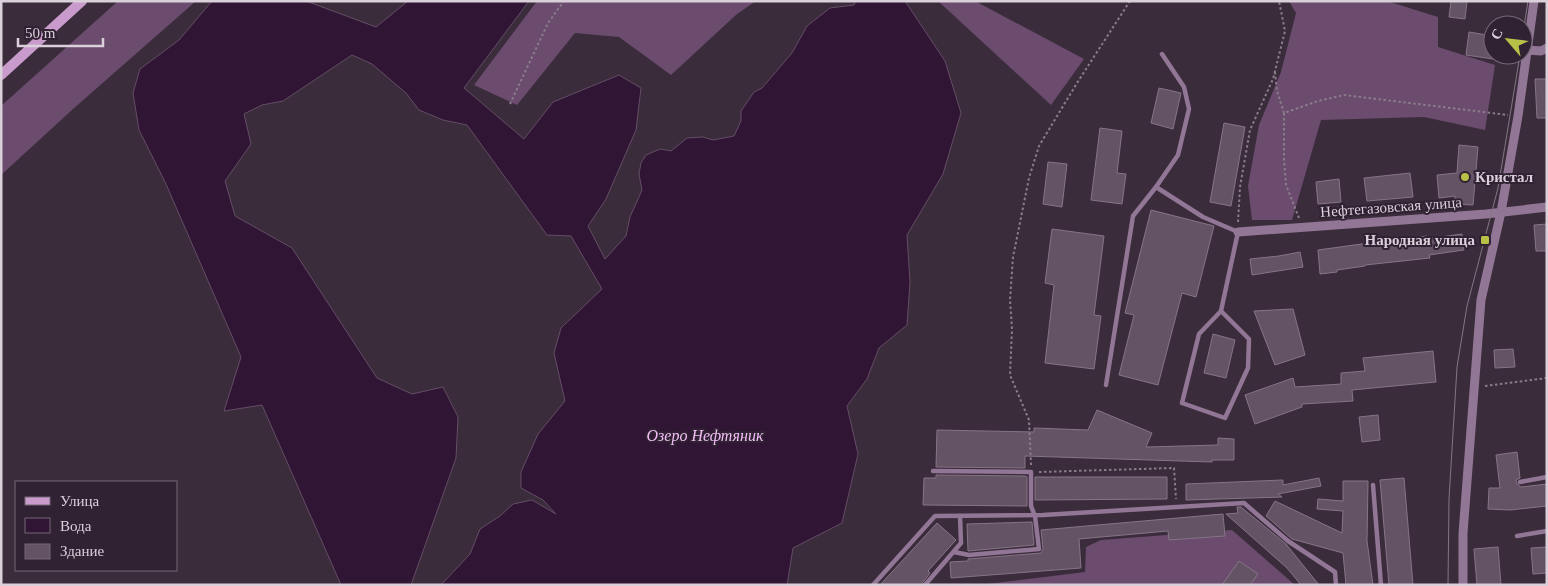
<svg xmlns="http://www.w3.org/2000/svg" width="1548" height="586" font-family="'Times New Roman',serif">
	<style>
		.forest { fill: #6b4b6e }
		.water { fill: #311534; stroke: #644d66 }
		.building { fill: #645365; stroke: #867487 }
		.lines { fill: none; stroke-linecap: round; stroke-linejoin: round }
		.path { stroke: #8a7d8a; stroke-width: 2; stroke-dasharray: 2.5 2.5; stroke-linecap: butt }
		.lane { stroke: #927695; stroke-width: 4.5 }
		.street { stroke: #927695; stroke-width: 9 }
		.secondary { stroke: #c99bcd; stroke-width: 10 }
		.tram { stroke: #837684; stroke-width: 1 }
		.poi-dot { fill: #b7c148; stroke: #302232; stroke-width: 2 }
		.labels { text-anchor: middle; stroke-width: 4; stroke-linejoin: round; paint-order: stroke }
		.poi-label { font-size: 15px; font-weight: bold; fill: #dad0da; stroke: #302232; text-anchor: start }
		.street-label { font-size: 15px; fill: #dad0da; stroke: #302232 }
		.water-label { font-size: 16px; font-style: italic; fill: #f3bef8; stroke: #302232 }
	</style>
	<rect width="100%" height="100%" fill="#3b2c3c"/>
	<g class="forest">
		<polygon points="118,1 196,1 73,109 1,175 1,106"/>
		<polygon points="537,1 756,1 737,14 671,75 619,37 575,33 517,105 474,85"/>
		<polygon points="938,1 975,1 1084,59 1051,105"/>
		<polygon points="1289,1 1387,1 1438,17 1438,47 1495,65 1485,130 1424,117 1321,120 1292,220 1252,220 1248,186 1259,125 1281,72 1296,13"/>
		<polygon points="1232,530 1295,585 979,585 1085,572 1086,547 1101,540"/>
	</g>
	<polygon class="water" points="212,1 306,1 376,27 408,1 529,1 464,88 524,139 553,102 619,75 641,88 636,130 606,199 588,226 605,259 626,236 630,217 642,190 639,174 641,163 646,155 660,149 671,151 687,138 703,137 713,140 734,136 741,121 741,111 754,92 762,88 792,53 807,26 830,8 854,5 856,1 905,1 945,61 961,113 943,174 907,235 910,282 907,325 879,348 867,379 847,406 858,454 842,523 793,548 787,585 441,585 470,554 480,529 500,516 513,504 532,500 556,514 543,500 521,488 521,472 538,434 565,401 554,353 561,328 602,289 571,236 547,235 467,125 443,120 419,110 406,93 372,64 352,55 283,101 262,105 244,114 251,144 225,181 235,216 292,248 377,378 412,394 443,387 458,417 456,458 411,585 341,585 262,405 224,411 241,357 166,184 139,130 133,93 140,69 179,40"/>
	<g class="building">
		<polygon points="1451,1 1467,1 1465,19 1449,17"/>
		<polygon points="1469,32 1493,36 1493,59 1466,55"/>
		<polygon points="1535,79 1547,79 1547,118 1537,118"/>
		<polygon points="1159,88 1181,93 1173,129 1151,123"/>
		<polygon points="1224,123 1245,127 1231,206 1210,202"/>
		<polygon points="1100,128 1122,131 1117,173 1126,174 1122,204 1091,200"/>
		<polygon points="1459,145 1478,147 1473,205 1454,204 1455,196 1439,198 1437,175 1457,173"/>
		<polygon points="1048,162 1067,164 1062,207 1043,204"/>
		<polygon points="1410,173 1413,197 1367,201 1364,178"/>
		<polygon points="1339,179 1341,202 1318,204 1316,182"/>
		<polygon points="1151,210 1214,226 1196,297 1182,293 1158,385 1119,375 1134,315 1125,313"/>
		<polygon points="1547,224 1547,251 1536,251 1534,225"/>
		<polygon points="1052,229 1104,236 1094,315 1101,316 1094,369 1045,363 1054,285 1045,283"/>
		<polygon points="1462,234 1464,250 1429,255 1430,258 1365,265 1365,266 1337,270 1337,272 1320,274 1318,250 1376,242 1376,240 1398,237 1398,240 1427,236 1427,239"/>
		<polygon points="1300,252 1303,267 1252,275 1250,259 1279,256"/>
		<polygon points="1293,309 1305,355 1275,365 1254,311"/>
		<polygon points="1213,334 1235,340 1226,378 1204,373"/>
		<polygon points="1513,349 1515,367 1495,368 1494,350"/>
		<polygon points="1433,351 1436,382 1352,390 1353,401 1302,404 1302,407 1255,424 1245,395 1293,378 1295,387 1341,384 1341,373 1365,371 1363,358"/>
		<polygon points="1097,410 1152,433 1146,447 1218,445 1218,438 1234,439 1234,460 1212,460 1212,462 1025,456 1025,468 936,467 937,430 1034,432 1034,428 1088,430"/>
		<polygon points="1378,415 1380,440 1362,442 1359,417"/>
		<polygon points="1517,452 1520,478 1516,480 1517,484 1521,487 1547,484 1547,506 1510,510 1488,509 1489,488 1500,488 1496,455"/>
		<polygon points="936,475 1025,476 1027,477 1027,506 923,505 924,478 936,478"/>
		<polygon points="1035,477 1167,477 1167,499 1035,500"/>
		<polygon points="1319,478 1321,486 1278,494 1282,497 1186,500 1186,484 1283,480 1283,485"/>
		<polygon points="1404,478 1413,585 1389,585 1380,480"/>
		<polygon points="1343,481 1368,481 1367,541 1373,585 1346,585 1343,553 1292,539 1266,516 1275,501 1342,533 1343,511 1317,509 1318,499 1343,501"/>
		<polygon points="1237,507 1241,507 1286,544 1319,585 1301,585 1287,568 1226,514 1238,513"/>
		<polygon points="1223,514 1225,536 1169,540 1168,531 1079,539 1081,568 951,578 950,562 968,561 968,559 1041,553 1043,549 1041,530"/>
		<polygon points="1032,522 1034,545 968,551 967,524"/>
		<polygon points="937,523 956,540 928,571 930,573 921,585 880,585"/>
		<polygon points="1498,547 1501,585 1477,585 1474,549"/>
		<polygon points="1547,547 1547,573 1533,574 1531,548"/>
		<polygon points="1239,561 1258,574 1250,585 1222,585"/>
	</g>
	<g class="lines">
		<g class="path">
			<polyline points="1275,72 1277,91 1284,113"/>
			<polyline points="510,104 548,23 564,1"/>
			<polyline points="1299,218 1286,185 1284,159 1284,113 1318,101 1344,95 1508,115"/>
			<polyline points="1238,222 1240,187 1250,130 1273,79 1285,31 1279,1"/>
			<polyline points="1485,386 1547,378"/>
			<polyline points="1031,465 1029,420 1010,375 1012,329 1010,300 1013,257 1029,178 1039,146 1077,83 1130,1"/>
			<polyline points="1039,472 1174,468 1176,499"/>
		</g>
		<g class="lane">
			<polyline points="1162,54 1184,87 1189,109 1178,155 1156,187 1203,217 1238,232 1221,311 1199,334 1182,403 1225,418 1248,368 1249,339 1221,311"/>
			<polyline points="1106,385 1133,216 1156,187"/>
			<polyline points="933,471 1031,472 1031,506 1035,516 1039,549 969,555 954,552"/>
			<polyline points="1520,482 1547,477"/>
			<polyline points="1373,485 1381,585"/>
			<polyline points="1517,536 1547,531"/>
			<polyline points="873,585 935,516 1043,515 1244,503 1288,541 1335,572 1336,585"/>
			<polyline points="925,585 961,543 960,516"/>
		</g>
		<g class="street">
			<polyline points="1527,50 1541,51 1547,48"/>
			<polyline points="1238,232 1486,214 1547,207"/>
			<polyline points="1463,585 1463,533 1481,300 1501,212 1518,116 1534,1"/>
		</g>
		<polyline class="secondary" points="1,75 82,1"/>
		<g class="tram">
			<polyline points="1523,33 1528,1"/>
			<polyline points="1448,585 1449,499 1457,367 1467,306 1498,188 1520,55"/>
		</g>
	</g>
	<g class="poi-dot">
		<circle cx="1465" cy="177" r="5"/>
		<rect x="1480" y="235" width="10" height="10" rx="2.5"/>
	</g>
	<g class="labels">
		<g class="poi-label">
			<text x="1475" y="182">Кристал</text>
			<text x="1475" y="245" text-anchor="end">Народная улица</text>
		</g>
		<g class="street-label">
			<text transform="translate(1391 207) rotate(-4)" y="5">Нефтегазовская улица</text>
		</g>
		<g class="water-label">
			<text x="705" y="441">Озеро Нефтяник</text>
		</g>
	</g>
	<rect width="1548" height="586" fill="none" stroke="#dad0da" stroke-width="5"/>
	<rect x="15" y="481" width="162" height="90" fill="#302232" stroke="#746875"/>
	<rect x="25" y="497" width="25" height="8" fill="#c99bcd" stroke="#746875"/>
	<text x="60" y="506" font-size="15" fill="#dad0da">Улица</text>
	<rect x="25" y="518" width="25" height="15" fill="#311534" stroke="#746875"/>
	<text x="60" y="531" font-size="15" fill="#dad0da">Вода</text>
	<rect x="25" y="544" width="25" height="15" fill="#645365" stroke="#746875"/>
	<text x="60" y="556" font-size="15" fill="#dad0da">Здание</text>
	<g transform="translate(1508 40) rotate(298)"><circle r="24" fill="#302232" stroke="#746875"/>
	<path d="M0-4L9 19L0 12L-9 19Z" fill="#b7c148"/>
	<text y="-8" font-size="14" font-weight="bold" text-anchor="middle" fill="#dad0da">С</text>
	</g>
	<path d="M18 38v8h85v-8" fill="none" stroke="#dad0da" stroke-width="2.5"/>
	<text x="25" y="38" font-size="15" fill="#dad0da" stroke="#302232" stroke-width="4" paint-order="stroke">50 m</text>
</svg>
